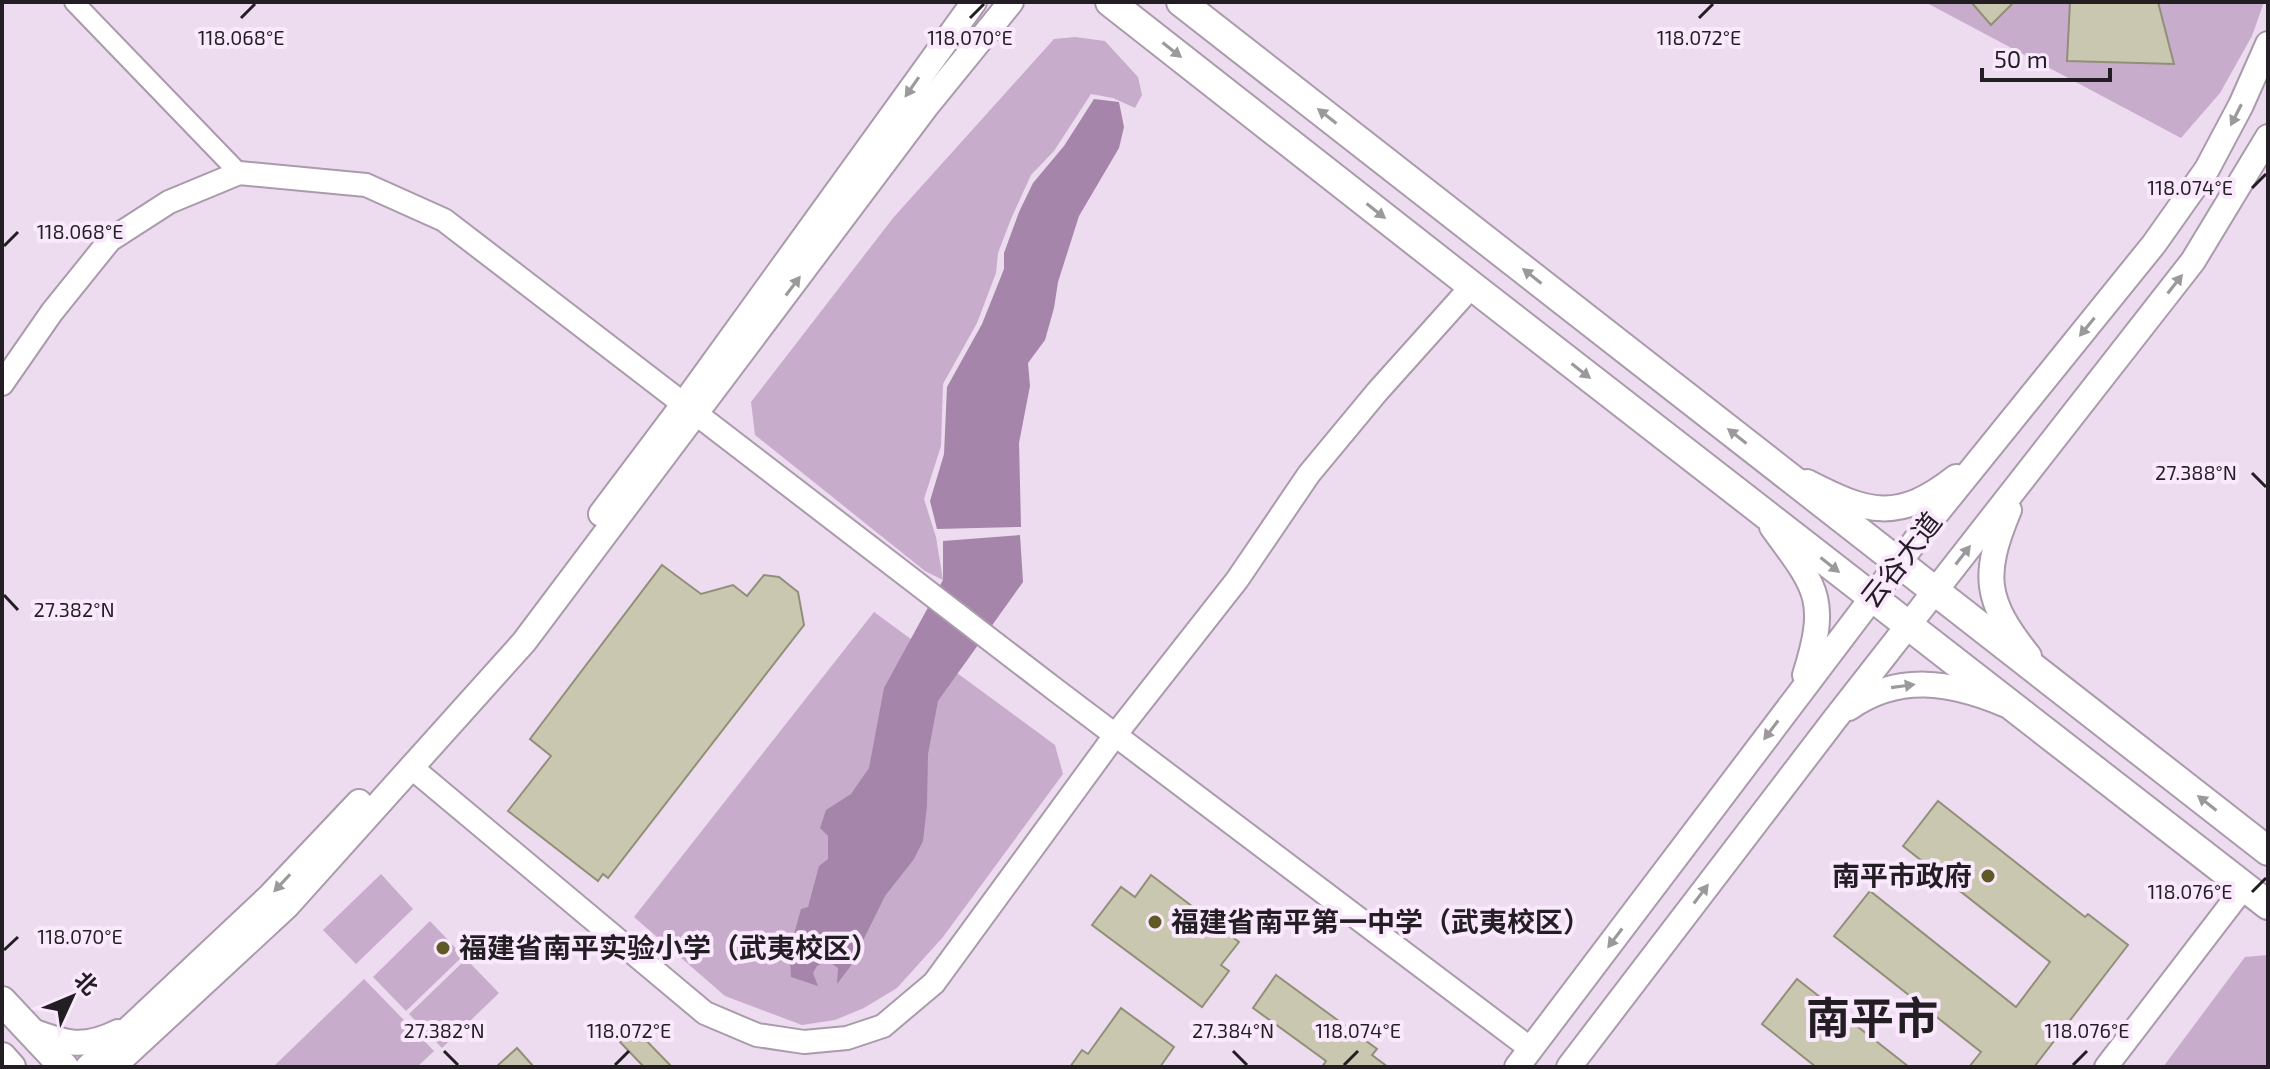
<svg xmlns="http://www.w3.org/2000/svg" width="2270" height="1069" font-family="'Exo 2','Noto Sans SC',sans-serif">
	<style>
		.green { fill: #c8accc }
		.water { fill: #a585a9 }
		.building { fill: #cac7b0; stroke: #928f79; stroke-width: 2 }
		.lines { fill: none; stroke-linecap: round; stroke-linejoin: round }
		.minor-casing { stroke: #aa9aac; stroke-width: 22 }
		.tertiary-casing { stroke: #aa9aac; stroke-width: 26 }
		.secondary-casing { stroke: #aa9aac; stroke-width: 28 }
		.primary-casing { stroke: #aa9aac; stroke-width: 32 }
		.minor { stroke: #fff; stroke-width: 18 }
		.tertiary { stroke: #fff; stroke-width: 22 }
		.secondary { stroke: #fff; stroke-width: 24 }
		.primary { stroke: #fff; stroke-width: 28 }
		.oneway { fill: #9c999c }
		.ticks { fill: none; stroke: #231d24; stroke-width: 3 }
		.poi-dot { fill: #605825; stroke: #fae9fc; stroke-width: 3 }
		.labels { text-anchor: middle; stroke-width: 8; stroke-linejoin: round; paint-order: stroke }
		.street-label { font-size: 28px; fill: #231d24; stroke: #fae9fc }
		.poi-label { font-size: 28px; font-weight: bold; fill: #231d24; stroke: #fae9fc; text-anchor: start }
		.town-label { font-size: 44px; font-weight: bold; fill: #231d24; stroke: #fae9fc }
		.ticks-label { font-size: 20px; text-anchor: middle; fill: #231d24; stroke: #fae9fc; stroke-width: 8; stroke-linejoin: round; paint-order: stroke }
	</style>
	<rect width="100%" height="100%" fill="#eddcef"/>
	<g class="green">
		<polygon points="1925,2 2264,2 2252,36 2220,93 2181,138"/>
		<polygon points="1075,37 1105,41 1138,77 1142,95 1135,108 1113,98 1091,94 1054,151 1031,175 1011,219 998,253 996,273 977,323 943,384 941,446 924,499 936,537 943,580 925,571 755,435 751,402 893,218 1054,39"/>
		<polygon points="874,612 1055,745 1063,774 943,937 897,988 864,1008 835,1020 802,1025 725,996 634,917"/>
		<polygon points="381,874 413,909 356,964 323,930"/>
		<polygon points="430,921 463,956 406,1011 373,977"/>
		<polygon points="2268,955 2268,1067 2163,1067 2245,957"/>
		<polygon points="466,959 499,993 442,1048 409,1014"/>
		<polygon points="364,979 434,1051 417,1067 273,1067"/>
	</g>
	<g class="water">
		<polygon points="1094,99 1119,102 1124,127 1119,148 1079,216 1058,282 1054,308 1045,340 1028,363 1030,386 1019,443 1021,527 937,529 930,501 944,454 947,387 982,324 1004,269 1004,253 1019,212 1033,183 1064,146"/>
		<polygon points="1020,535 1023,582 938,701 928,754 927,806 923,841 914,859 885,896 850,967 837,984 838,968 828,961 817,966 813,973 818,986 791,977 789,942 794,934 801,909 808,907 819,866 828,859 828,836 820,828 826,810 851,794 869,768 884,688 943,580 943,541"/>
	</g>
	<g class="building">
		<polygon points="1971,2 2014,2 1991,25"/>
		<polygon points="2070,2 2158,2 2174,64 2067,61"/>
		<polygon points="662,565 701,594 733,585 747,596 764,575 779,577 798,592 804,625 608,878 603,874 598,881 508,811 551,756 530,739"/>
		<polygon points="1938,801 2085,917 2088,914 2128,945 2034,1067 1969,1067 1981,1052 1834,936 1870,891 2016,1007 2050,962 1903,846"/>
		<polygon points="1151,875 1239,942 1221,965 1229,971 1202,1007 1092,925 1121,887 1135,897"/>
		<polygon points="1276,975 1377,1049 1372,1055 1388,1067 1322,1067 1326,1061 1253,1008"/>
		<polygon points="1797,979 1909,1067 1816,1067 1762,1024"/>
		<polygon points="1121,1008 1174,1047 1160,1067 1070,1067 1082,1050 1088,1054"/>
		<polygon points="634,1028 672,1067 644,1067 620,1042"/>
		<polygon points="517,1048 534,1067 496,1067"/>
	</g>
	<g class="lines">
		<defs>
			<polyline id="minor" points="74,2 239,173"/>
			<g id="tertiary">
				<polyline points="2,384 52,312 110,240 169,202 239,173 366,185 444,220 1057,691 1531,1049"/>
				<polyline points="411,767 705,1013 757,1035 804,1042 847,1038 883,1026 934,983 1116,734 1237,580 1309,474 1377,392 1472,286"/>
				<polyline points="2106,1067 2244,887"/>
			</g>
			<g id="secondary">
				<path d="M 1807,482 C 1867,513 1898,523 1956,477"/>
				<path d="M 2009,510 C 1982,575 1984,600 2029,656"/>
				<polyline points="601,514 683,405 974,2"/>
				<path d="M 1772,527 C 1817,588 1829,599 1805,675"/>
				<path d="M 1849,708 C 1899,673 1951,682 2004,704"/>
				<path d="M 29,1030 C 66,1043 81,1050 118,1032"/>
				<polyline points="88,1067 270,896 359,802"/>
				<polyline points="113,1067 287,906 524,642 925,108 1011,2"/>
				<polyline points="1517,1067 1931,520 2154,244 2207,169 2241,105 2268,44"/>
				<polyline points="1569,1067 1835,719 2193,261 2268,137"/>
			</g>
			<g id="primary">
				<polyline points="1110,2 1472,286 2268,905"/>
				<polyline points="1181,2 2268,851"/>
				<polyline points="2,1001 64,1067"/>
				<polyline points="2,1057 11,1067"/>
			</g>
		</defs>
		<use href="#minor" class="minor-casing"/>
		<use href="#tertiary" class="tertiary-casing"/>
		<use href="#secondary" class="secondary-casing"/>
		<use href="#primary" class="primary-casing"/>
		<use href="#minor" class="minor"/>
		<use href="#tertiary" class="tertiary"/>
		<use href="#secondary" class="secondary"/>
		<use href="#primary" class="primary"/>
	</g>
	<defs><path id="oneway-solid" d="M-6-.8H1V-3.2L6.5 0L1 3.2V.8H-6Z" transform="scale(2)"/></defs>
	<g class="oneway">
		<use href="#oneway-solid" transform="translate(1172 50) rotate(38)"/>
		<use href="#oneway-solid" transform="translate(912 87) rotate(125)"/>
		<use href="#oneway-solid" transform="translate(2236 115) rotate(117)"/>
		<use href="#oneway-solid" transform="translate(1327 116) rotate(-142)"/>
		<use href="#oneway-solid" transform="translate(1376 211) rotate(38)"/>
		<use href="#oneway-solid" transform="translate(1532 276) rotate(-142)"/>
		<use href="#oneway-solid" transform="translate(2175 284) rotate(-52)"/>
		<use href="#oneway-solid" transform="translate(793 286) rotate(-53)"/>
		<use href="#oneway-solid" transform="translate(2087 327) rotate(129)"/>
		<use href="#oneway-solid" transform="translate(1581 371) rotate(38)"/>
		<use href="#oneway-solid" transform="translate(1737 436) rotate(-142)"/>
		<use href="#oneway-solid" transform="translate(1963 555) rotate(-52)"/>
		<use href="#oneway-solid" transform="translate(1830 565) rotate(38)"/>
		<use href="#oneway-solid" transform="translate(1903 686) rotate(-8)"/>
		<use href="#oneway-solid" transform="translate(1771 730) rotate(127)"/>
		<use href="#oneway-solid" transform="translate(2207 803) rotate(-142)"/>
		<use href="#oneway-solid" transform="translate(282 883) rotate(133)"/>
		<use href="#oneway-solid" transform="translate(1701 894) rotate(-53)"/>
		<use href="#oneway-solid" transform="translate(1615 938) rotate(127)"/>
	</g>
	<path class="ticks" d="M 241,18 L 255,4M 970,18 L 984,4M 1699,18 L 1713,4M 2252,188 L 2266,174M 4,246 L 18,232M 2252,473 L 2266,487M 4,595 L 18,610M 2252,892 L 2266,878M 4,950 L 18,937M 444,1051 L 458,1065M 1233,1051 L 1247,1065M 615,1065 L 629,1051M 1344,1065 L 1358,1051M 2073,1065 L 2087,1051"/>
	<g class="poi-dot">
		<circle cx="1988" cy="876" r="8"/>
		<circle cx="1155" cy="922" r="8"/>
		<circle cx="443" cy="948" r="8"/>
	</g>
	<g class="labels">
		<g class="street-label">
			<text transform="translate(1901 560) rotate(-52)" y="10">云谷大道</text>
		</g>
		<g class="poi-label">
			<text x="1972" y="886" text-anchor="end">南平市政府</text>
			<text x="1171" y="932">福建省南平第一中学（武夷校区）</text>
			<text x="459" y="958">福建省南平实验小学（武夷校区）</text>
		</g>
		<g class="town-label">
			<text x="1872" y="1034">南平市</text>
		</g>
	</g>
	<g class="ticks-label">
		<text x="241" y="45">118.068°E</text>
		<text x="970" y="45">118.070°E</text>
		<text x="1699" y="45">118.072°E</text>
		<text x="2190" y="195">118.074°E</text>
		<text x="80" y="239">118.068°E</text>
		<text x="2196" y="480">27.388°N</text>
		<text x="74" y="617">27.382°N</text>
		<text x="2190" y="899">118.076°E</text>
		<text x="80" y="944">118.070°E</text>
		<text x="444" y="1038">27.382°N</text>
		<text x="1233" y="1038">27.384°N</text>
		<text x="629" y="1038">118.072°E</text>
		<text x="1358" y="1038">118.074°E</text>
		<text x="2087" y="1038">118.076°E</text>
	</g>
	<rect width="2270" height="1069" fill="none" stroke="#231d24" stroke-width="8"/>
	<g transform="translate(72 997) rotate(46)" stroke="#fae9fc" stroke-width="6" paint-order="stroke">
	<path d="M0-6L14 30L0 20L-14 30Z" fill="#231d24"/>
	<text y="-12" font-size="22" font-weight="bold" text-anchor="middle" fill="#231d24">北</text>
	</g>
	<path d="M1982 68v12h128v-12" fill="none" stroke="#231d24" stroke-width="4"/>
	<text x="1994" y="68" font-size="24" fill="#231d24" stroke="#fae9fc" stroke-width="6" paint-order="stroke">50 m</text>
</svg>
